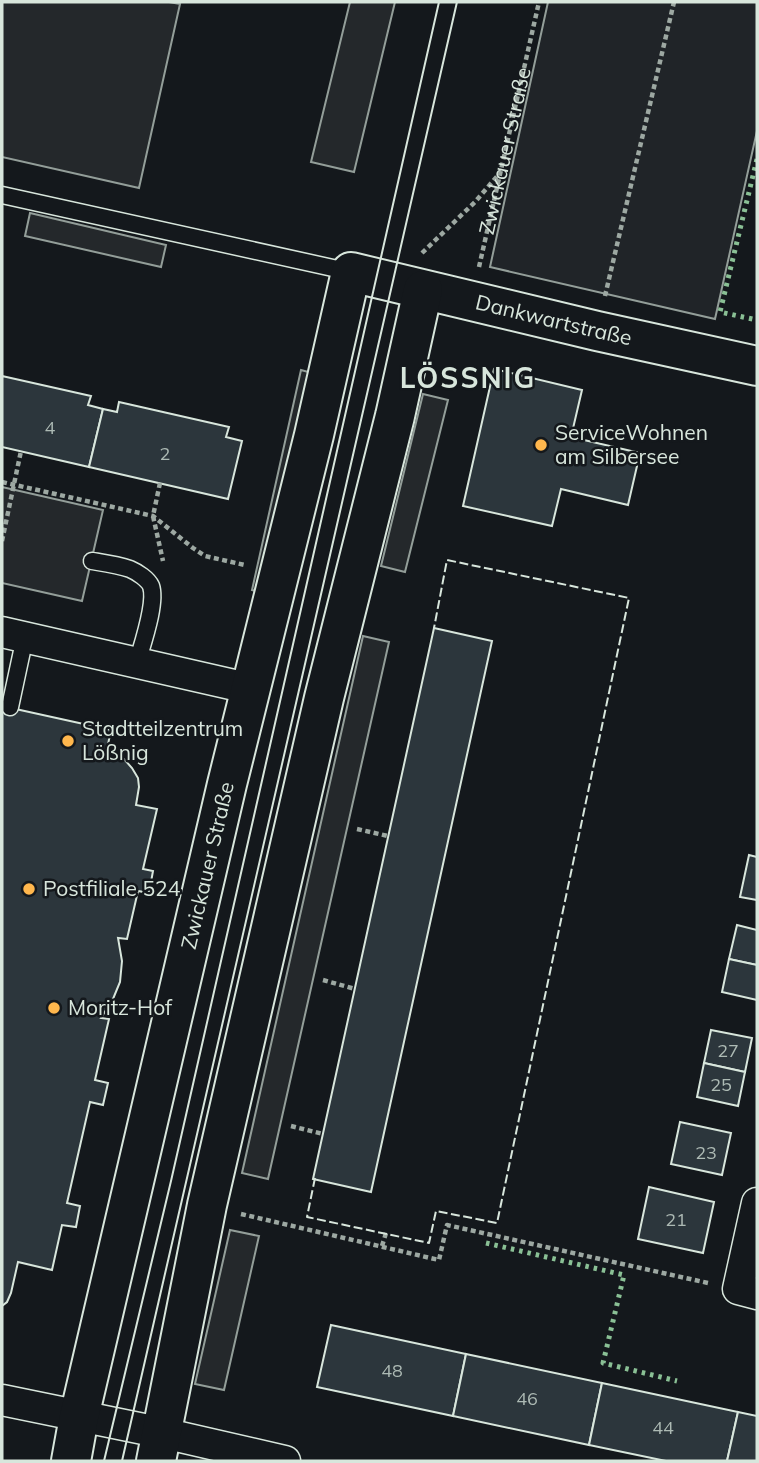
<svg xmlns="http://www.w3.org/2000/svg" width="759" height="1463" font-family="Mulish,sans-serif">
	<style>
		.garden { fill: #202428; stroke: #939e99; stroke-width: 2 }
		.parking { fill: #24282b; stroke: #939e99; stroke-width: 2 }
		.building { fill: #2c363c; stroke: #d8e6dc; stroke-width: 2 }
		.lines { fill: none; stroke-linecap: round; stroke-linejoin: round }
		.service-casing { stroke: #d8e6dc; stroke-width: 19 }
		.minor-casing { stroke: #d8e6dc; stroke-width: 33 }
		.secondary-casing { stroke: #d8e6dc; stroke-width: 42 }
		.path { stroke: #9da8a2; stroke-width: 4.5; stroke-dasharray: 5 3.5; stroke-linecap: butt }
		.service { stroke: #14181c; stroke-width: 16 }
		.minor { stroke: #14181c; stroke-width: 30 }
		.secondary { stroke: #14181c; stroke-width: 38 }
		.tram { stroke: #d8e6dc; stroke-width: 2 }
		.hedge { stroke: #8ac095; stroke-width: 5; stroke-dasharray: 3.5 5; stroke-linecap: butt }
		.fence { stroke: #d8e6dc; stroke-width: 2; stroke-dasharray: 9 3.5; stroke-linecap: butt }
		.poi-dot { fill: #ffb74d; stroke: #14181c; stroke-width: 2.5 }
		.labels { text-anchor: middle; stroke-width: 5; stroke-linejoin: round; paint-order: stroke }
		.number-label { font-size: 18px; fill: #adbab4 }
		.street-label { font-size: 21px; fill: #d8e6dc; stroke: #14181c }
		.poi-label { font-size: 21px; fill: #d8e6dc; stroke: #14181c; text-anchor: start }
		.district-label { font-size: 28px; font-weight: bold; letter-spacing: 2px; fill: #d8e6dc; stroke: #14181c }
	</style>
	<rect width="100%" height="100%" fill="#14181c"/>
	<polygon class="garden" points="548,2 757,2 757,131 715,319 490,267"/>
	<g class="parking">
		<polygon points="2,2 169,2 180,4 139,188 2,157"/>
		<polygon points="350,2 395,2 354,172 311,162"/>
		<polygon points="30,213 166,245 161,267 25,236"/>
		<polygon points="301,370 312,373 263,593 252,590"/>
		<polygon points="423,394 448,400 405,572 381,566"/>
		<polygon points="2,487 103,510 82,601 2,583"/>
		<polygon points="363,636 389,642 268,1179 242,1173"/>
		<polygon points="230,1230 259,1236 224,1390 195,1384"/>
	</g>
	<g class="building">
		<polygon points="494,369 582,390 571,437 640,453 628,505 561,489 552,526 463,506"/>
		<polygon points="2,376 91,396 88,405 103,409 89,467 2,447"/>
		<polygon points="119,402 229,427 226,437 242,441 228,499 89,467 103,409 117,412"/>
		<polygon points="434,628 492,641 371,1192 313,1179"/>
		<polygon points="2,706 111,730 106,754 124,759 132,768 138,778 139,787 136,805 157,809 143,869 153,871 149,893 138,891 127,939 118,938 122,961 120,982 113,999 101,1018 109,1019 95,1080 108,1083 103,1105 90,1102 67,1203 80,1206 76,1227 62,1225 52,1270 18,1262 11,1293 7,1302 2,1306"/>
		<polygon points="749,855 757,857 757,900 740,897"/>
		<polygon points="737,925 757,930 757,965 729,959"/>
		<polygon points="729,959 757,965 757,1000 722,992"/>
		<polygon points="711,1030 752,1038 745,1072 704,1063"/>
		<polygon points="704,1063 745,1072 738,1106 697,1097"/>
		<polygon points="680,1122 731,1133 722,1175 671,1164"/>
		<polygon points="649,1187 714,1202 703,1253 638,1239"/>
		<polygon points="331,1325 466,1354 453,1416 317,1387"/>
		<polygon points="466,1354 602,1383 589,1445 453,1416"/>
		<polygon points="602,1383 738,1412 727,1461 666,1461 589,1445"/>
		<polygon points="738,1412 757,1416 757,1461 727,1461"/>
	</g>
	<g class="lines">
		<defs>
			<g id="service">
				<polyline points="2,195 351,272"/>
				<path d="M 92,561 C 104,563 118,565 130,569 C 137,572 148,579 151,586 C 157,603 142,645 137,663"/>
				<polyline points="10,707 25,637"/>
			</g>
			<g id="minor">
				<polyline points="2,632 252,689"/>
				<polyline points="757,1203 738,1289 757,1294"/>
				<polyline points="2,1400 163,1433 285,1461"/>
			</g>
			<g id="secondary">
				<path id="s2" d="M 71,1461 L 79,1417 L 227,784 L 314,435 L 351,272 L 597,331 L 757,366"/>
				<polyline points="156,1461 207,1205 324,698 395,416 423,290"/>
			</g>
		</defs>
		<use href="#service" class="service-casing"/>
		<use href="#minor" class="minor-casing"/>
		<use href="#secondary" class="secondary-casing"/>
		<g class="path">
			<polyline points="422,253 475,202 499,174"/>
			<path id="s1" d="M 479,267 L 539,2"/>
			<polyline points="605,296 674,2"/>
			<polyline points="2,482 153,516 193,548 205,556 245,565"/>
			<polyline points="160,483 153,516 163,561"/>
			<polyline points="2,541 21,451"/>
			<polyline points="357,829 388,836"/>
			<polyline points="323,980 355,989"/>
			<polyline points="291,1126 323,1134"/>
			<polyline points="241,1214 439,1260 447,1225 708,1283"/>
			<polyline points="382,1246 386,1233"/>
		</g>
		<use href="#service" class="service"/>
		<use href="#minor" class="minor"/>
		<use href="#secondary" class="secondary"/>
		<g class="tram">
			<polyline points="104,1461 171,1181 439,2"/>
			<polyline points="122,1461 457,2"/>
		</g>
		<g class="hedge">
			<polyline points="757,159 720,312 757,320"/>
			<polyline points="486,1243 624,1275 603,1363 677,1381"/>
		</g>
		<polyline class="fence" points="315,1178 307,1217 429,1243 436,1211 497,1223 629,598 447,560 434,628"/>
	</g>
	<g class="poi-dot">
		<circle cx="541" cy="445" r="7"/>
		<circle cx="68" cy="741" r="7"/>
		<circle cx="29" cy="889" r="7"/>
		<circle cx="54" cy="1008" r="7"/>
	</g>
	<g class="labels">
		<g class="number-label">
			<text x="50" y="434">4</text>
			<text x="165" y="460">2</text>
			<text x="728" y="1057">27</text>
			<text x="721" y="1091">25</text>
			<text x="706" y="1159">23</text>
			<text x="676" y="1226">21</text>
			<text x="392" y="1377">48</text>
			<text x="527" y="1405">46</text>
			<text x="663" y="1434">44</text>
		</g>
		<g class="street-label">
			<text dy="7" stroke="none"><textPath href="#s1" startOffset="119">Zwickauer Straße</textPath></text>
			<text dy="7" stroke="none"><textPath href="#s2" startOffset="1430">Dankwartstraße</textPath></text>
			<text dy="7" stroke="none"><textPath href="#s2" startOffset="611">Zwickauer Straße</textPath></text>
		</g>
		<g class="poi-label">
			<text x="555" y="440">ServiceWohnen<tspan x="555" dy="24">am Silbersee</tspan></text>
			<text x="82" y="736">Stadtteilzentrum<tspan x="82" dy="24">Lößnig</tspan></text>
			<text x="43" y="896">Postfiliale 524</text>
			<text x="68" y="1015">Moritz-Hof</text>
		</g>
		<g class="district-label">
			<text x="468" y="388">LÖSSNIG</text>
		</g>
	</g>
	<rect width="759" height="1463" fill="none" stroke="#d8e6dc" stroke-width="7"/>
</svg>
